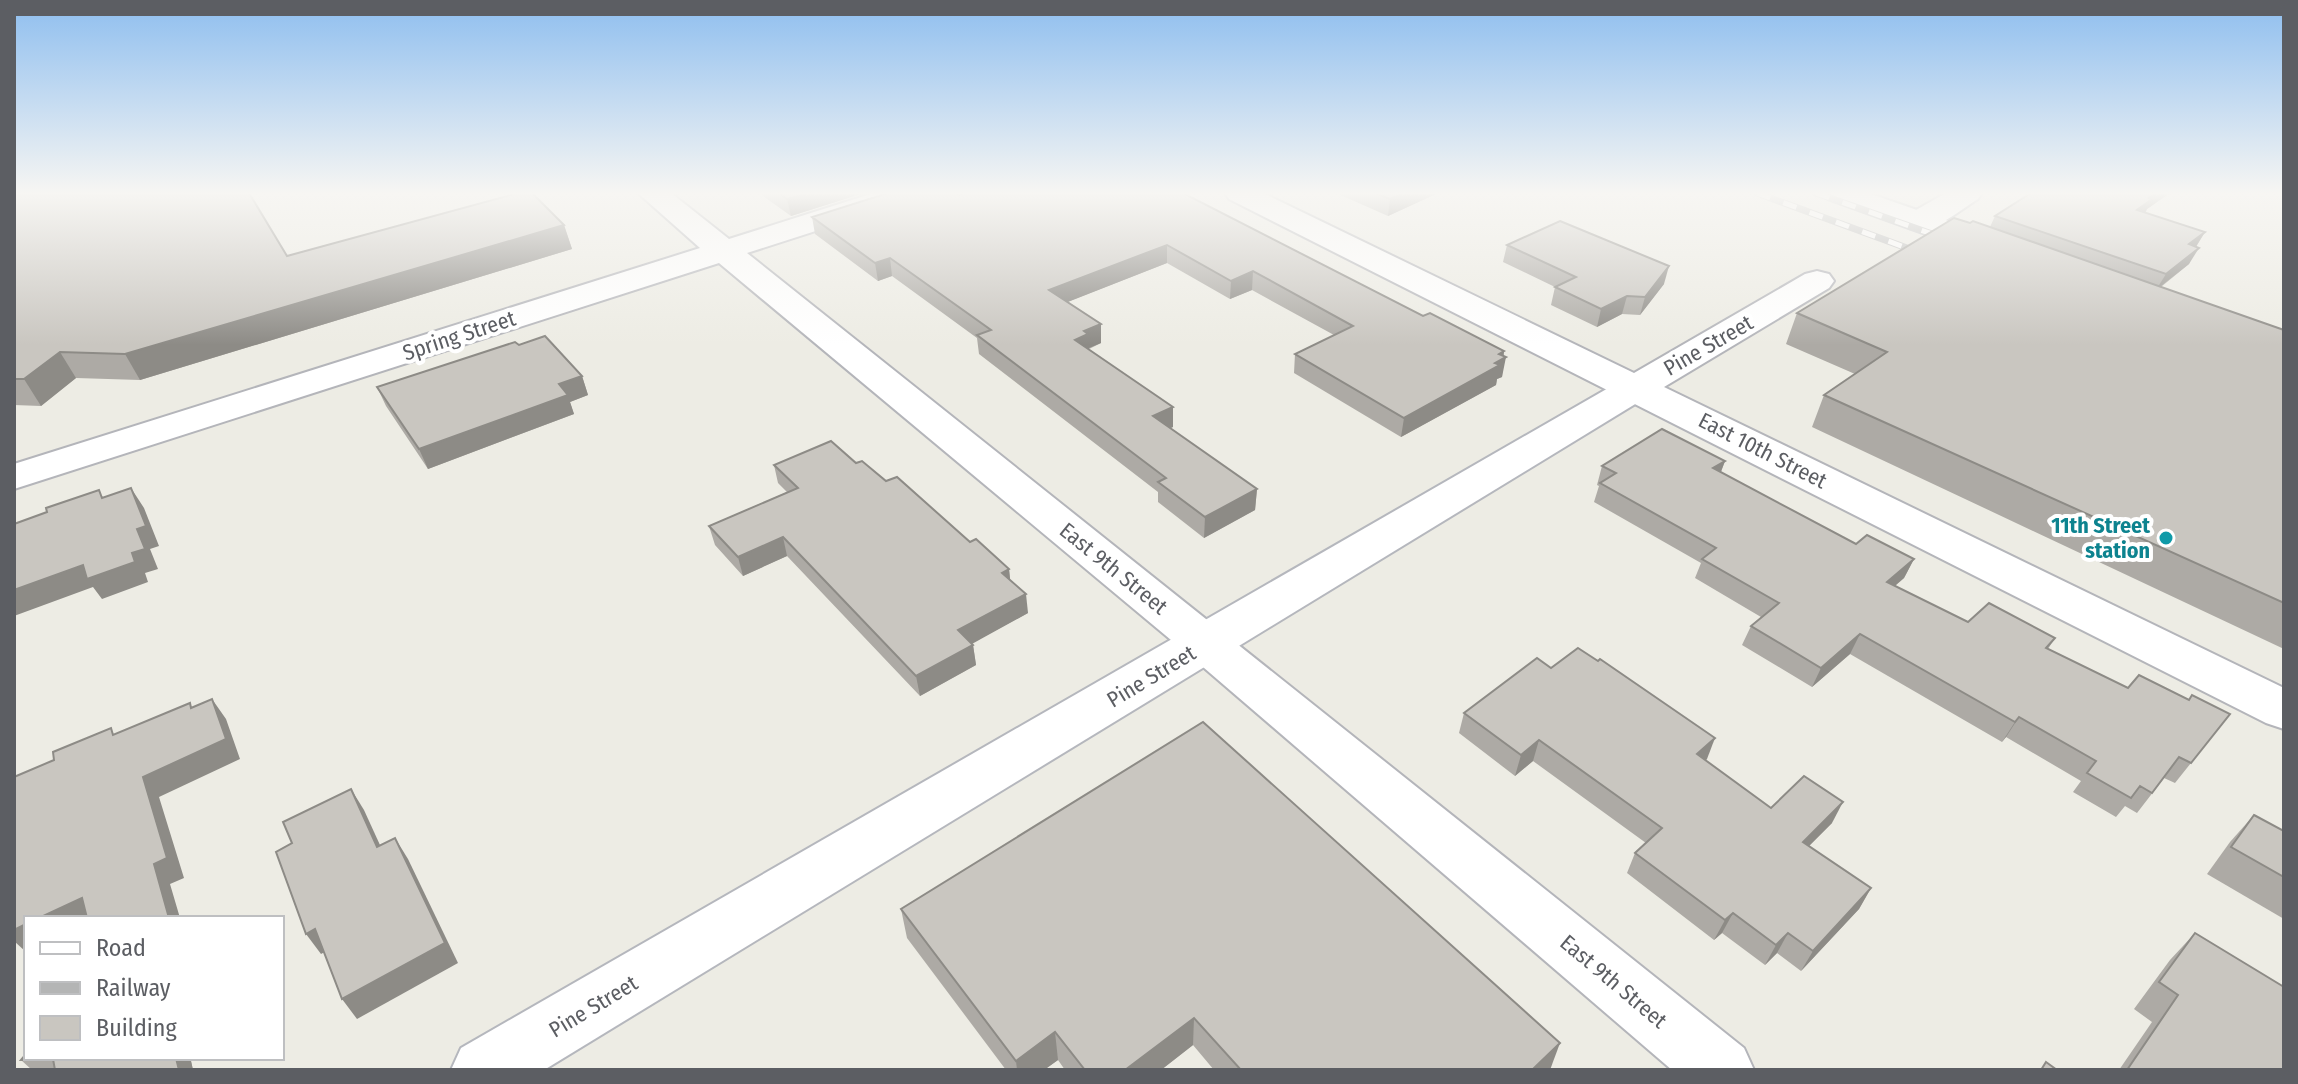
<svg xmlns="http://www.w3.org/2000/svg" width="2298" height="1084" font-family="'Fira Sans Condensed',sans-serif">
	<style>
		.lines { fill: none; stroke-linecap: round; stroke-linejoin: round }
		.street-casing { stroke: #b4b5ba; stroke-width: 4 }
		.secondary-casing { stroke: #b5b7bd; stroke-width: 4 }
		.street { fill: #fff; fill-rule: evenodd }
		.secondary { fill: #fff; fill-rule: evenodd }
		.rail-casing { stroke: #b4b5b5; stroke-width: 7 }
		.rail { stroke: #fff; stroke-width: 5; stroke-dasharray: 14; stroke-linecap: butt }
		.wall { fill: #adaaa5 }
		.shaded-wall { fill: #8d8b86 }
		.building { fill: #c9c6c0; stroke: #8d8b86; stroke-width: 2 }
		.culture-dot { fill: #0f9aa8; stroke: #fff; stroke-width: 3 }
		.labels { text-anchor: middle; stroke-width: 8; stroke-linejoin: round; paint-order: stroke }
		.street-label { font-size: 22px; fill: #5c5e63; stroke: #fff }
		.culture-label { font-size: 22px; font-weight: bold; fill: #0d838f; stroke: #fff; text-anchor: end }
	</style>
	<rect width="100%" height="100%" fill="#edece4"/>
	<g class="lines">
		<defs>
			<g id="street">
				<polygon points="638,193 671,193 729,239 874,193 919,193 915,199 747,253 1744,1048 1754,1070 1672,1070 1189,655 719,263 14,489 14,464 700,248"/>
				<polygon points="1225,193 1263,193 1634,373 1805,274 1817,271 1829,274 1834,281 1829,288 1664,387 2284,688 2284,729 2266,723 1229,199"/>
				<path d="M 1946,193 L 1982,193 L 1978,199 C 1957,212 1934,234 1909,228 L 1905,221 L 1909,214 Z"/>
			</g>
			<g id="secondary">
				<polygon points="1824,193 1868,193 2006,241 2011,248 2006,255 1995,258 1984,255 1828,199"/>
				<polygon points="1637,376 1650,379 1656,387 1650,395 544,1070 451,1070 461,1048 1624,379"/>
			</g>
		</defs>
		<use href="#street" class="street-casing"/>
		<use href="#secondary" class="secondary-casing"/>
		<use href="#street" class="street"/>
		<use href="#secondary" class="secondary"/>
		<defs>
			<g id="rail">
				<polyline points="1757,193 1926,255"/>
				<polyline points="1816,193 1949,240"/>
			</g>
		</defs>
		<use href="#rail" class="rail-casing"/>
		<use href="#rail" class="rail"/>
	</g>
	<g class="wall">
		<polygon points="14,193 287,256 564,225 572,249 140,380 76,378 41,406 14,405"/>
		<polygon points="759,193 864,193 791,216"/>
		<polygon points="1183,193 1423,316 1504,351 1502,377 1497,379 1496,385 1401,437 1294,373 1295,354 1334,335 1252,290 1230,299 1167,263 1067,302 1101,324 1101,343 1089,349 1173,427 1170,428 1257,489 1255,510 1204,538 1158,502 1158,492 979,354 977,338 892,276 878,281 815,234 812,217 960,195"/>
		<polygon points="1336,193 1438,193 1388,216"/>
		<polygon points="2031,193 2170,193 2147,209 2145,213 2205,232 2196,247 2189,264 2161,287 2284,330 2284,649 1812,427 1824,395 1855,374 1786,344 1797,313 1970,223 1990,227 1995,216"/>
		<polygon points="1507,245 1664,284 1640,315 1622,314 1597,327 1551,305 1555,287 1503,262"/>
		<polygon points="519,345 582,376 588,395 570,402 574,414 428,469 386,406 377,387"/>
		<polygon points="1725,461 1721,472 1856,544 1914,559 1904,578 1895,586 1968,622 2055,638 2048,649 2128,688 2189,700 2230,714 2175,783 2164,778 2137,813 2125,806 2116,817 2073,792 2081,781 2006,737 2002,742 1850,654 1812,687 1742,645 1751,626 1761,617 1695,578 1701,563 1594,502 1599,486 1597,485 1602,466"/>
		<polygon points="856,463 886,481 1009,569 1010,580 1028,613 972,643 973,645 976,665 920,696 787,556 743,576 715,545 709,526 787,492 778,483 774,465"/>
		<polygon points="1551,668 1707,759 1705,760 1771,808 1832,823 1809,846 1871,888 1859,909 1801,971 1777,953 1765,965 1722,933 1714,940 1627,873 1635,853 1646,843 1533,761 1515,776 1459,733 1464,713"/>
		<polygon points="2254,815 2284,831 2284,919 2207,874 2230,842"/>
		<polygon points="901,909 1550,1070 1214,1070 1193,1045 1161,1070 1065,1070 1058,1060 1044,1070 1006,1070 907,938"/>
		<polygon points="2195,933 2282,986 2284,983 2284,1070 2119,1070 2152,1022 2134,1009 2170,960"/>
		<polygon points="26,1058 196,1058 191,1061 193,1070 32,1070 21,1060"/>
	</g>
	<g class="shaded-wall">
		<polygon points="807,193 864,193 791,216 787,199"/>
		<polygon points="1403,193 1438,193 1388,216 1390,199"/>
		<polygon points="2156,193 2170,193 2147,209 2144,215 2137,210 2149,198"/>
		<polygon points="564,225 572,249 140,380 125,354"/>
		<polygon points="2205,232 2195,248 2189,244"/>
		<polygon points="1167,245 1167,263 1050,309 1049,290"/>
		<polygon points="2199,248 2189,264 2156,290 2166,274"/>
		<polygon points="890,258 892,276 878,281 875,263"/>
		<polygon points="1669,266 1664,284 1640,315 1645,297"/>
		<polygon points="1253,271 1252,290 1230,299 1231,281"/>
		<polygon points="1627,296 1622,314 1597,327 1601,309"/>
		<polygon points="1101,324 1101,343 1089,348 1089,353 1075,340 1084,331"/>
		<polygon points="1504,351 1503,359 1506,357 1502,377 1497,379 1496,385 1401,437 1404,418"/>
		<polygon points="60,352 76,378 41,406 24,379"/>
		<polygon points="582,376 588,395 570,402 574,414 428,469 419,449 559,384"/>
		<polygon points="1173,407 1173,427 1153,436 1153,416"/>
		<polygon points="1725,461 1718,479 1713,468"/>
		<polygon points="131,488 144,508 159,546 150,549 158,569 145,573 148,582 102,599 93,587 14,616 14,590 83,565 132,553"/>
		<polygon points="1257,489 1255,510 1204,538 1205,517"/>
		<polygon points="783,537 787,556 743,576 738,557"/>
		<polygon points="1914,559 1904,578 1877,601 1887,582"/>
		<polygon points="1009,569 1011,588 1002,573"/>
		<polygon points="1026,594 1028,613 961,650 958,630"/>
		<polygon points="1860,634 1850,654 1812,687 1821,668"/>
		<polygon points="973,645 976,665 920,696 916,676"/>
		<polygon points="212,699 226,719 240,759 159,797 184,878 170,884 180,918 169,918 154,864 143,777"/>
		<polygon points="2019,717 2006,737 2002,742 2015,722"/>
		<polygon points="1715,738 1707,759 1689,775 1697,754"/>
		<polygon points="1539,740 1533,761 1515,776 1521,755"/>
		<polygon points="351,789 364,810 390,867 377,847"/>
		<polygon points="1843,802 1832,823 1792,863 1803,842"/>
		<polygon points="395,838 408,859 458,963 357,1019 342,999"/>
		<polygon points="1871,888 1859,909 1801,971 1813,951"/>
		<polygon points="82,898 100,918 39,918"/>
		<polygon points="1733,913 1722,933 1714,940 1725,920"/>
		<polygon points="26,924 26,952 14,941 14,930"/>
		<polygon points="315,929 330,949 321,954 306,934"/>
		<polygon points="1788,933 1777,953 1765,965 1776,945"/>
		<polygon points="1194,1018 1193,1045 1161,1070 1125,1070"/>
		<polygon points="1055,1032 1058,1060 1044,1070 1017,1070 1016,1061"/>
		<polygon points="1560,1043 1550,1070 1532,1070"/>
		<polygon points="176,1058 196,1058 191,1061 193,1070 179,1070"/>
	</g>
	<g class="building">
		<polygon points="14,193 249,193 287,256 518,193 532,193 564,225 125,354 60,352 24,379 14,379"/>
		<polygon points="779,193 807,193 787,199"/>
		<polygon points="888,193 956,193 960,195 966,193 1183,193 1423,316 1430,313 1504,351 1499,354 1506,357 1495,363 1500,365 1404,418 1295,354 1353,326 1253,271 1231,281 1167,245 1049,290 1101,324 1084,331 1088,334 1075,340 1173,407 1153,416 1257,489 1205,517 1158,482 1166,478 977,335 991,330 890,258 875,263 812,217"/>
		<polygon points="1376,193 1403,193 1390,199"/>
		<polygon points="2031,193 2156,193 2149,198 2152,199 2137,210 2205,232 2189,244 2199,248 2166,274 1995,216"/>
		<polygon points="1954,218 1970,223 1973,221 2284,330 2284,603 1824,395 1887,352 1797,313"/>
		<polygon points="1560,221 1669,266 1645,297 1627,296 1601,309 1555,287 1576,277 1507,245"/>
		<polygon points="545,336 582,376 559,384 568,395 419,449 377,387 515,342 519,345"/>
		<polygon points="1662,429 1725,461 1713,468 1856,544 1867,535 1914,559 1887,582 1968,622 1989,603 2055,638 2046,648 2128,688 2139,675 2189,700 2192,695 2230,714 2191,763 2179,757 2152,793 2140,786 2131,798 2087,773 2096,761 2019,717 2015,722 1860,634 1821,668 1751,626 1779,603 1702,559 1716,548 1600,483 1616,473 1602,466"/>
		<polygon points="831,441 856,463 862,461 886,481 897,477 970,542 976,539 1009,569 1002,573 1026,594 958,630 973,645 916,676 783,537 738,557 709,526 798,488 774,465"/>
		<polygon points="131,488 146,526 137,529 145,549 132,553 135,562 87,579 83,565 14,590 14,524 47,512 46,508 99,490 102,498"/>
		<polygon points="1578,648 1598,661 1600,659 1715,738 1697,754 1771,808 1804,776 1843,802 1803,842 1871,888 1813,951 1788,933 1776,945 1733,913 1725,920 1635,853 1662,828 1539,740 1521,755 1464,713 1537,658 1551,668"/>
		<polygon points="212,699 226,739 143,777 167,858 154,864 169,918 87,918 82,898 39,918 26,918 26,924 14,930 14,777 54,760 53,752 111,728 113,735 190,703 191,708"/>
		<polygon points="1203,722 1560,1043 1532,1070 1241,1070 1194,1018 1125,1070 1085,1070 1055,1032 1016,1061 901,909"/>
		<polygon points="351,789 377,847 395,838 445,943 342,999 315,929 306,934 276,852 292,843 283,822"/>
		<polygon points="2254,815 2284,831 2284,877 2231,847"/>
		<polygon points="2195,933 2284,987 2284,1070 2127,1070 2178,995 2159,982"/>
		<polygon points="26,1054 26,1058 176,1058 179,1070 55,1070 53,1059 21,1060"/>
		<polygon points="2046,1062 2057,1070 2041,1070"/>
	</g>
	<linearGradient id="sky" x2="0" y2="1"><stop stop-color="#8ebeef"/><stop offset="0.56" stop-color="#f7f6f3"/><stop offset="1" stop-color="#f7f6f3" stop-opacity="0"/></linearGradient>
	<rect width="2298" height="345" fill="url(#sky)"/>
	<circle class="culture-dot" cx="2166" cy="538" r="8"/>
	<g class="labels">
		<g class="street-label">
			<text transform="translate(459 335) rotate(-18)" y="8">Spring Street</text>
			<text transform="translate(1708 345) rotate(-30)" y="8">Pine Street</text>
			<text transform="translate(1763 450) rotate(27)" y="8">East 10th Street</text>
			<text transform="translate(1114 568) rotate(39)" y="8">East 9th Street</text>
			<text transform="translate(1151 676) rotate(-31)" y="8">Pine Street</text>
			<text transform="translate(1614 981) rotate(40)" y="8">East 9th Street</text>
			<text transform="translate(593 1006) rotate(-31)" y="8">Pine Street</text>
		</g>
		<g class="culture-label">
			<text x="2150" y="533">11th Street<tspan x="2150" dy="25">station</tspan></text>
		</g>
	</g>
	<rect width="2298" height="1084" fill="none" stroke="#5c5e63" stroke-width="32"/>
	<rect x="24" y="916" width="260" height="144" fill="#ffffff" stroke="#bebfc1" stroke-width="2"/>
	<rect x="40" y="942" width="40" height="12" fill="#ffffff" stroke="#bebfc1" stroke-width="2"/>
	<text x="96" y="956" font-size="24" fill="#5c5e63">Road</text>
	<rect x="40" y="982" width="40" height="12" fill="#b4b5b5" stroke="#bebfc1" stroke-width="2"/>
	<text x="96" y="996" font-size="24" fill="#5c5e63">Railway</text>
	<rect x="40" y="1016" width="40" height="24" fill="#c9c6c0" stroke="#bebfc1" stroke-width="2"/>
	<text x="96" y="1036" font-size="24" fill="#5c5e63">Building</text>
</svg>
